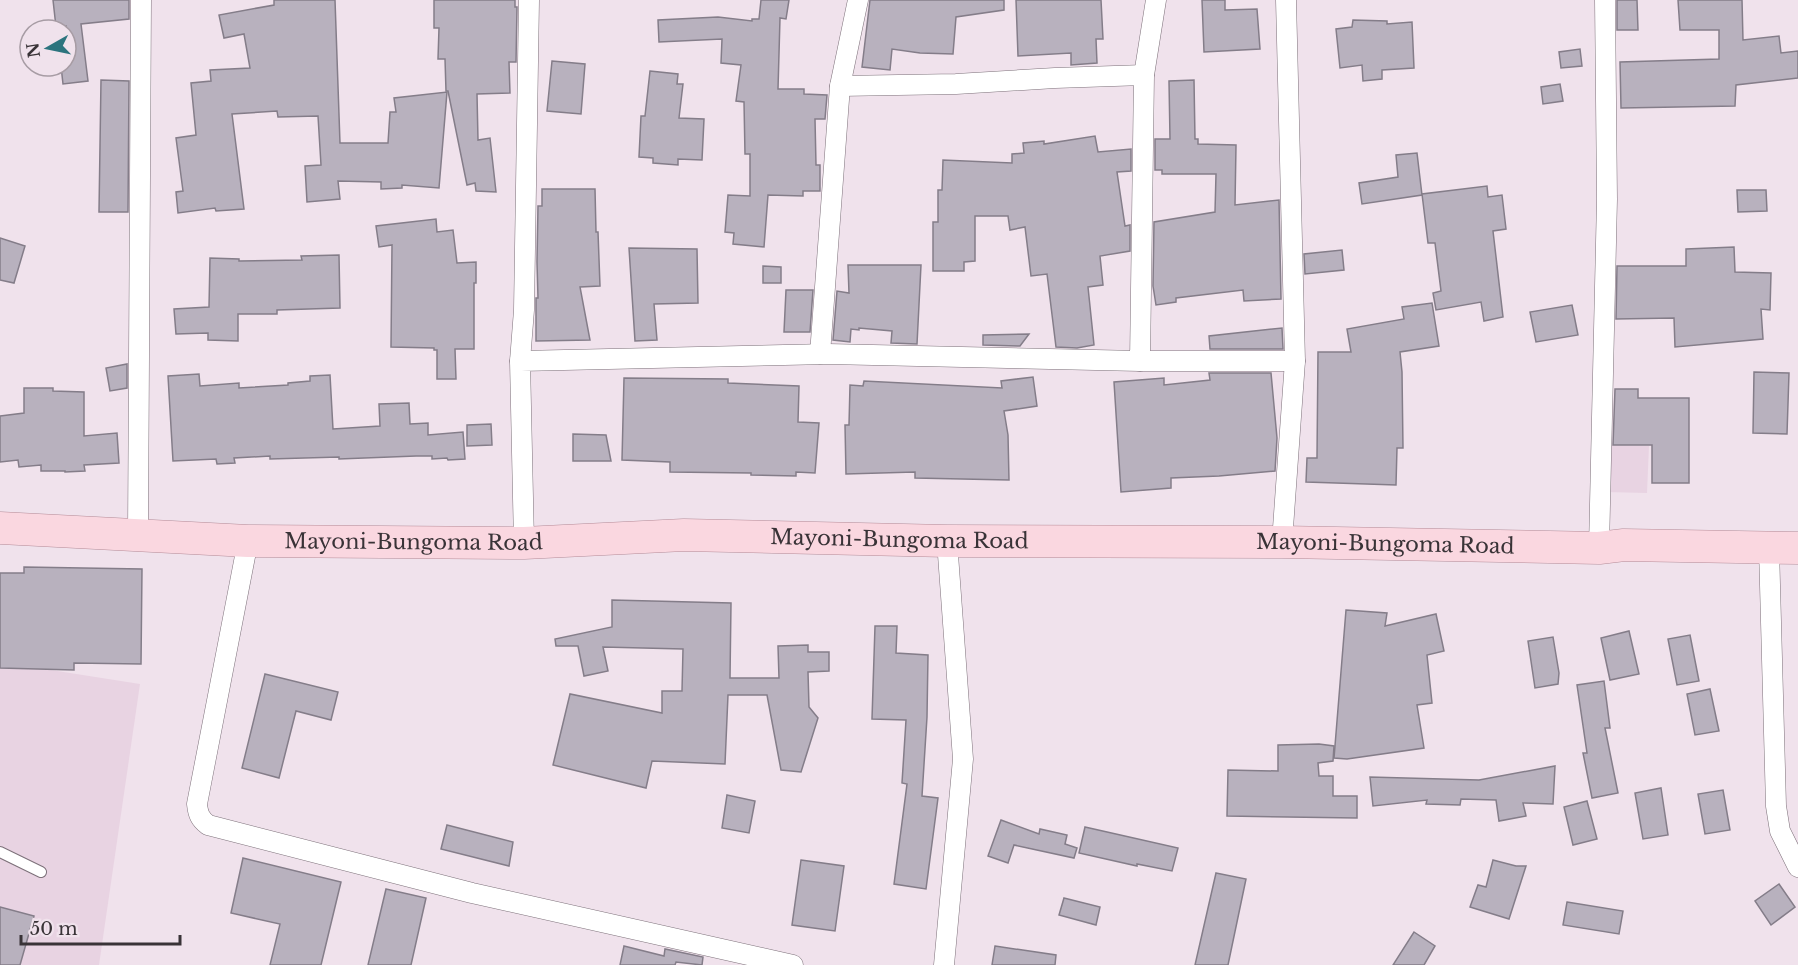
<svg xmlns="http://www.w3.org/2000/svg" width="1798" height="965" font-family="'Libre Baskerville',serif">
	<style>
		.built { fill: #e8d3e2 }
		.building { fill: #b8b1be; stroke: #847d89; stroke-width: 1.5 }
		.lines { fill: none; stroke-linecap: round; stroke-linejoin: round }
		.lane-casing { stroke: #7d717a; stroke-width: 12 }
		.street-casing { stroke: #7d717a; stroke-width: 21 }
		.primary-casing { stroke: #b48c98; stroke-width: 33 }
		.lane { stroke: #fff; stroke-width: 10 }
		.street { stroke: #fff; stroke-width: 20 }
		.primary { stroke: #fad7e0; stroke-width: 32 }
		.labels { text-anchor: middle; stroke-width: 4.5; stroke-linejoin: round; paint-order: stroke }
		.street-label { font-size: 21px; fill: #393337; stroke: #f0e2ec }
	</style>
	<rect width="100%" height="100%" fill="#f0e2ec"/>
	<g class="built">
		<polygon points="1607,445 1649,446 1647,493 1605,492"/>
		<polygon points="0,662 140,684 99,965 0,965"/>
	</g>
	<g class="building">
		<polygon points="53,0 129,0 129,19 81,24 88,81 63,84 61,66 66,66 66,26 56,27"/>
		<polygon points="274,0 335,0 340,143 388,143 390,112 396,112 394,98 447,92 439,188 402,185 402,188 381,189 381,182 338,181 340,199 307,202 305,166 321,165 318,116 278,117 277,111 232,114 244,209 216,211 215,208 178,213 176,192 183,191 176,138 196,135 191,83 211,81 210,70 250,68 244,34 224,38 219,15 274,5"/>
		<polygon points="434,0 515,0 515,7 517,7 516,62 509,62 510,93 477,94 478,140 490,138 496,192 476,191 475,183 467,185 448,91 446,91 445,59 438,59 439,28 434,28"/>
		<polygon points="761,0 789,0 786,19 780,18 778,89 804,89 804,94 827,95 825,119 815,119 816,165 820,165 820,191 803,191 803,196 768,195 764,247 733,244 734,233 725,232 728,195 750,196 750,154 745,154 744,102 736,101 741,65 721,63 722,39 659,42 658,20 718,17 752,21 752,19 759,19"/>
		<polygon points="870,0 1004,0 1004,10 956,17 953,54 920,53 892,49 890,70 862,67"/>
		<polygon points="1016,0 1101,0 1103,39 1096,39 1097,63 1071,65 1071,53 1018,56"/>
		<polygon points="1202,0 1225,0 1225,10 1257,9 1260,49 1204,52"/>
		<polygon points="1617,0 1637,0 1638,30 1617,30"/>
		<polygon points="1678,0 1742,0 1743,40 1779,36 1781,53 1798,51 1798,78 1736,85 1735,106 1621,108 1620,62 1719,59 1719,30 1680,30"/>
		<polygon points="1353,20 1387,21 1387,24 1412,22 1414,68 1382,70 1382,79 1363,81 1362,65 1340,68 1336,29 1352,27"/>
		<polygon points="1580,49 1582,66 1561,68 1559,52"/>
		<polygon points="552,61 585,64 581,114 547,111"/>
		<polygon points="650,71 678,74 677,84 683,84 679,118 704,119 702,160 678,159 678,165 653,163 653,158 639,157 641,116 645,116"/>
		<polygon points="101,80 129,81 128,212 99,212"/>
		<polygon points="1194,80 1195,139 1198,139 1198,144 1236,145 1235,205 1279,200 1281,299 1244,301 1243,290 1176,298 1176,302 1156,305 1153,286 1154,222 1215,212 1216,174 1162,174 1162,170 1155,170 1155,139 1170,139 1169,81"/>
		<polygon points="1560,84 1563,101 1543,104 1541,87"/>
		<polygon points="1095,136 1098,152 1131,149 1131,171 1117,172 1125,226 1130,225 1130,251 1100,256 1103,285 1088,287 1094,345 1077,348 1056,347 1047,274 1031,276 1025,227 1010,230 1008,216 975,216 975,261 964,262 964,271 933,271 933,222 938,222 938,190 942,190 943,160 1012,163 1012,154 1024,153 1023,143 1044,141 1044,144"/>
		<polygon points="1417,153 1422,195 1362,204 1359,183 1398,177 1396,155"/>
		<polygon points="1487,186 1488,197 1502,195 1506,229 1493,231 1503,317 1484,321 1481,302 1436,310 1433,293 1441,291 1435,243 1428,243 1422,194"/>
		<polygon points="542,189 595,189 596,232 598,232 600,286 580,287 590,340 536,341 536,298 538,298 537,262 538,206 542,206"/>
		<polygon points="1737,190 1766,190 1767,211 1738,212"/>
		<polygon points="436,219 437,232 453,230 457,263 476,262 476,283 474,283 474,349 455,349 456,379 437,379 437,350 434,350 434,348 391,347 392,245 379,247 376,226"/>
		<polygon points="0,238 25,246 14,283 0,280"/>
		<polygon points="1734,247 1735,272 1771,273 1770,310 1761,309 1763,339 1675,347 1674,318 1616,319 1617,266 1686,266 1686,249"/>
		<polygon points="629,248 697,249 698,303 654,304 657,340 635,341"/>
		<polygon points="1342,250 1344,270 1305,274 1304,254"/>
		<polygon points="339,255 340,308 277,310 277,314 238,314 238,341 208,340 208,333 176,334 174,309 209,307 210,258 239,259 239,261 302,260 301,256"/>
		<polygon points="848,265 921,265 917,344 891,343 892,331 859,328 859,330 851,329 850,342 833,340 837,291 849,293"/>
		<polygon points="763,266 781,267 781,283 763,283"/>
		<polygon points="786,290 813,290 810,332 784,332"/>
		<polygon points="1432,303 1439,346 1400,352 1402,372 1403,448 1397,448 1396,485 1306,482 1307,458 1317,458 1318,352 1351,352 1347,329 1404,319 1402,307"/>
		<polygon points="1572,305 1578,335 1536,342 1530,312"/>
		<polygon points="1282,328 1283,349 1210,349 1209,336"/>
		<polygon points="1029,334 1020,346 983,345 983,335"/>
		<polygon points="127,364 127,388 110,391 106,368"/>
		<polygon points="1754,372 1789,373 1787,434 1753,433"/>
		<polygon points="1209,373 1271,373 1277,438 1275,471 1219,476 1171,478 1171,488 1121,492 1114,382 1164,378 1164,385 1210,380"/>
		<polygon points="199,374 200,386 239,383 239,388 288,385 288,383 310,381 310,376 330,375 333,429 380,426 379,404 409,403 410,424 428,423 428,435 463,432 465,459 448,460 447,458 432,459 432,456 416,456 339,459 339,457 270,459 270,456 234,458 235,463 217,464 216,459 173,461 168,376"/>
		<polygon points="1033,377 1037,406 1004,411 1008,435 1009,480 915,478 915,472 846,474 845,425 849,425 850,385 863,386 864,381 1002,388 1001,381"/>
		<polygon points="624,378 728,379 728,383 799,386 798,422 819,423 815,473 796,472 796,476 751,475 751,473 670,472 670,462 622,460"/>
		<polygon points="24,388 53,388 53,391 84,392 84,436 117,433 119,463 84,465 85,471 65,472 65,471 41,471 41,465 19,467 18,460 0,462 0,416 24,413"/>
		<polygon points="1615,389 1638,389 1638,398 1689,398 1689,483 1652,483 1652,445 1613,445"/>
		<polygon points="491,424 492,445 467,446 467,425"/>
		<polygon points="573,434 606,435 611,461 573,461"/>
		<polygon points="24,567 142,569 141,664 74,663 74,670 0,668 0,573 24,573"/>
		<polygon points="612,600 731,603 730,678 779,678 778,646 808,645 808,652 829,652 829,671 808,672 809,707 818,718 801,772 781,770 767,695 728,695 725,764 652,761 646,788 553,765 570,694 662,713 662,691 682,691 683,649 603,647 608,671 584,676 578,646 556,646 555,639 612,627"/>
		<polygon points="1346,610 1387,613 1385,626 1436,614 1444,651 1427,655 1432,703 1417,705 1424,748 1347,759 1334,758"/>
		<polygon points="875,626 897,626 896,653 928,655 927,717 922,796 938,798 926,889 894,884 907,784 902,783 906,720 872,719"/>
		<polygon points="1629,631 1639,674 1610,680 1601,638"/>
		<polygon points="1690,635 1699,681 1677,685 1668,639"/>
		<polygon points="1553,637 1559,673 1558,684 1535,688 1528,641"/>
		<polygon points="265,674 338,692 331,720 296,711 279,778 242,768"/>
		<polygon points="1604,681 1610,728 1605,728 1618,793 1592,798 1583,753 1587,753 1577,685"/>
		<polygon points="1710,689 1719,731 1695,735 1687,694"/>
		<polygon points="1319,744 1334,746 1333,761 1318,763 1319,776 1333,776 1333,796 1357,796 1357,818 1227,816 1228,770 1278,771 1278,745"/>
		<polygon points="1555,766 1553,804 1523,803 1526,816 1499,821 1496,800 1461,799 1460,805 1426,804 1427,800 1373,806 1370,777 1479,780"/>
		<polygon points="1661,788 1668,835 1643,839 1635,793"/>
		<polygon points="1723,790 1730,830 1705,834 1698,794"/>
		<polygon points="727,795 755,801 749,833 722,828"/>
		<polygon points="1587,801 1597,839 1573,845 1564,807"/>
		<polygon points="1001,820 1039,834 1040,829 1067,835 1065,844 1077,848 1074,858 1014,845 1008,863 988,856"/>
		<polygon points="447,825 513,842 509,866 441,849"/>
		<polygon points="1085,827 1178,848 1172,871 1137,864 1137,866 1079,853"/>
		<polygon points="243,858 341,882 321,965 270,965 280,924 231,913"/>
		<polygon points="801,860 844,866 835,931 792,925"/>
		<polygon points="1493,860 1516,866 1526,866 1509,919 1470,907 1478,885 1486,887"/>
		<polygon points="1216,873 1246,879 1228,965 1195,965"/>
		<polygon points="1779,884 1795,907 1771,925 1755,901"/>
		<polygon points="386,889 426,898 411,965 368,965"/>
		<polygon points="1064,898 1100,907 1096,925 1059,915"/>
		<polygon points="1567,902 1623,911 1619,934 1563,925"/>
		<polygon points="0,907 34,916 20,965 0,965"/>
		<polygon points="1414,932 1435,946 1424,965 1393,965"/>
		<polygon points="624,946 664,956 665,949 703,957 702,965 676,962 675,965 620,965"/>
		<polygon points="995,946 1056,955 1055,965 992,965"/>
	</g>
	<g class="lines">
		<defs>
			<polyline id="lane" points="0,852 41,872"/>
			<g id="street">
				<polyline points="840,86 956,84 1055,78 1144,75"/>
				<polyline points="820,354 840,86 858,0"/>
				<polyline points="520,361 524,310 529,0"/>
				<polyline points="1140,361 1295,361"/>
				<polyline points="138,535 141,0"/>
				<path d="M 248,541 L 197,804 C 198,814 200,819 208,825 L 472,893 L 793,965"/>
				<polyline points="1282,542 1295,361 1286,0"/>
				<polyline points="524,543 520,361 828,354 1140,361 1144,75 1156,0"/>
				<polyline points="1599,548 1607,199 1605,0"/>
				<polyline points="1769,548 1776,806 1780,831 1798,867"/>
				<polyline points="944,965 963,759 947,541"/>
			</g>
			<g id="primary">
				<path id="s1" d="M 0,528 L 248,541 L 524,543 L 684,535 L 947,541 L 1282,542 L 1599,548 L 1624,545 L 1798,548"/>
			</g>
		</defs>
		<use href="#lane" class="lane-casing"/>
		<use href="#street" class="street-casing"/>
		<use href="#primary" class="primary-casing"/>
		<use href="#lane" class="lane"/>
		<use href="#street" class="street"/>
		<use href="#primary" class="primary"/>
	</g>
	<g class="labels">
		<g class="street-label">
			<text dy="7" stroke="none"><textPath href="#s1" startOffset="900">Mayoni-Bungoma Road</textPath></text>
			<text dy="7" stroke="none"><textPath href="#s1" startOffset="414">Mayoni-Bungoma Road</textPath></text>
			<text dy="7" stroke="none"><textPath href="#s1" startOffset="1386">Mayoni-Bungoma Road</textPath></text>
		</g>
	</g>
	<g transform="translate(48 48) rotate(261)"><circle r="28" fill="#f0e2ec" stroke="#a79ca4" stroke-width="1.5"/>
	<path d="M0-4.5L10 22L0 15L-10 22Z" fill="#2c747e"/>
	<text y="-9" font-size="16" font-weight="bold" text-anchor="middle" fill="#393337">N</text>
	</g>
	<path d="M21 935v9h159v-9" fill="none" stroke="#393337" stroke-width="3"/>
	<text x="30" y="935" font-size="18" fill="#393337" stroke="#f0e2ec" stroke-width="4.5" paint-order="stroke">50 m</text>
</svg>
